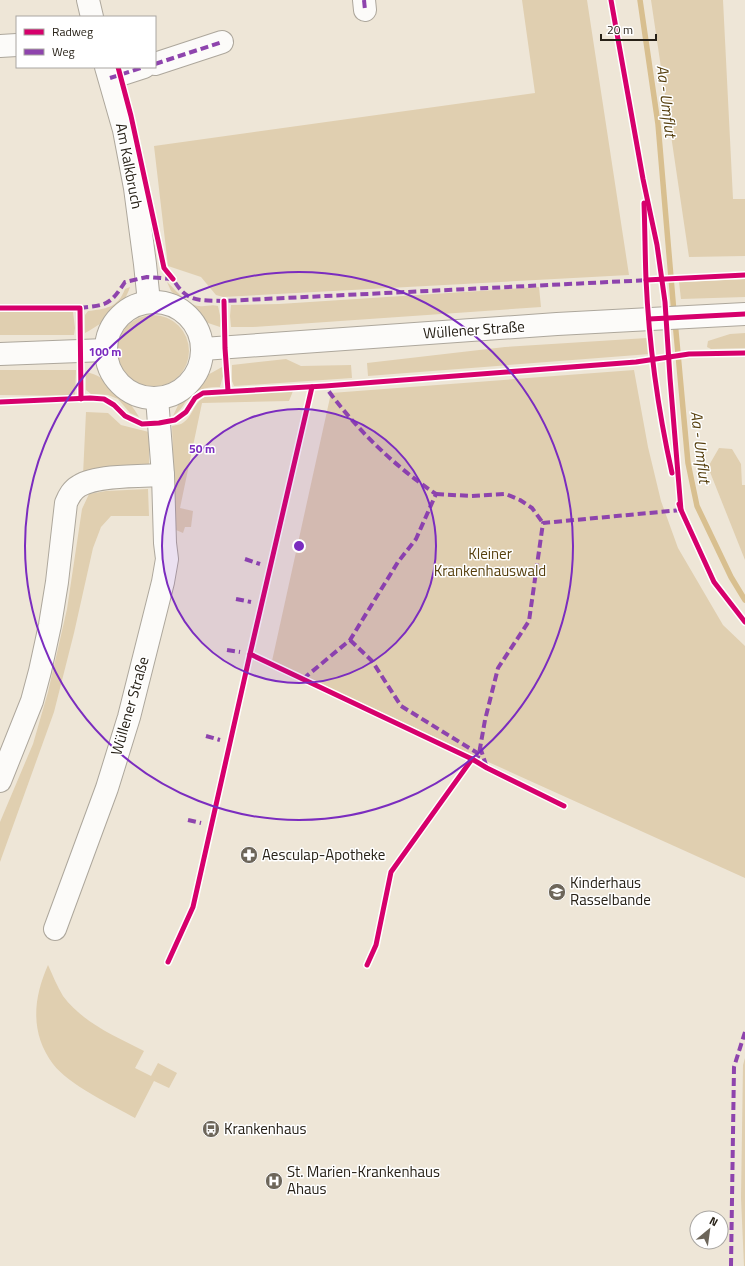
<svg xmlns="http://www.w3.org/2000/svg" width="745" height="1266" font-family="'Titillium Web',sans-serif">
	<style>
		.green { fill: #e0cfb0 }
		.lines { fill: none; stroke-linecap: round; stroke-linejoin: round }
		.stream { stroke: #d8bf8f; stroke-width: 5.5 }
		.minor-casing { stroke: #ada79c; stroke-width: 24 }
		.major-casing { stroke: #ada79c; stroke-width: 24 }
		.minor { stroke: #fcfbf9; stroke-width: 22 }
		.major { stroke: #fcfbf9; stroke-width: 22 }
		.quiet { stroke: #8e44ad; stroke-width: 4; stroke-dasharray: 8 4; stroke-linecap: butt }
		.cycleway-casing { stroke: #fff; stroke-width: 8 }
		.cycleway { stroke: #d6006c; stroke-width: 5 }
		.ring { fill: none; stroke: #7b2cbf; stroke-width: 2 }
		.labels { text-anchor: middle; stroke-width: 3; stroke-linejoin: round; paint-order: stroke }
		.street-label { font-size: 15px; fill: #272117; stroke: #fff }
		.park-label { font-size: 15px; fill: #57400e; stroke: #fff }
		.poi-label { font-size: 15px; fill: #272117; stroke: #fff; text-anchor: start }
		.water-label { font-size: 16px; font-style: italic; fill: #553e0c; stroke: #fff }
		.centre { fill: #7b2cbf; stroke: #fff; stroke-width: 2 }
		.ring-label { font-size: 12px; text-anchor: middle; font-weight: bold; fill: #7b2cbf; stroke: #fff; stroke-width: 3; stroke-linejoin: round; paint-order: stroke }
	</style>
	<rect width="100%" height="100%" fill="#eee6d7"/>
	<g class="green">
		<polygon points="522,0 587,0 629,275 223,297 216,295 201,277 168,266 154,146 535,93"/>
		<polygon points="651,0 723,0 733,199 745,199 745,256 689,257"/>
		<polygon points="745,279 745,297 681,299 679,282"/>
		<path d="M 167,282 C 176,290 187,305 199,306 C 206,307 211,304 218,306 L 221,320 L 220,327 L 208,323 L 182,302 L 171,291 Z"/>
		<path d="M 130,287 C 123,309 105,322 85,333 L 85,315 L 88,311 C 105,309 118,308 125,289 Z"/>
		<polygon points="539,287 541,307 253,327 231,327 230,316 231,305 279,304"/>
		<polygon points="0,312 73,312 75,328 74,335 0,335"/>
		<circle cx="153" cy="351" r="36"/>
		<polygon points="745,333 745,348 711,349 707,347 708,341 730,334"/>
		<polygon points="647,338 650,354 368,376 367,363 505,347"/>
		<polygon points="286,359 301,366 351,365 352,378 234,386 232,381 232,365"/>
		<path d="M 222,367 L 223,376 L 220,387 C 210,387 198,388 190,396 C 183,404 183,409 173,416 L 180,401 L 204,377 Z"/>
		<polygon points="0,370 76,370 75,396 0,395"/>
		<polygon points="634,370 648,447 661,501 678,548 723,625 745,646 745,878 486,761 272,661 331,393"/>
		<path d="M 86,372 C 107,376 129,399 139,417 L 130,413 L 118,399 L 108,395 L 91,394 L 86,390 Z"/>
		<path d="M 293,391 L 289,401 L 202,403 L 180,508 L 193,511 L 191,527 L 185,527 L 183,533 L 176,530 L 172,426 C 175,425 179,425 181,424 C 193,418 193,402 205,397 Z"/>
		<polygon points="86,412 108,413 121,425 149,432 149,468 83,475"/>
		<polygon points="719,448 732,449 741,464 742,485 745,485 745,560 708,467"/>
		<polygon points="148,489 149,516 111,516 101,527 93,548 74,633 54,712 0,862 0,822 33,744 48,692 67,609 82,509 89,494 106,491"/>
		<path d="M 48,965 C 53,976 57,986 63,996 C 83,1023 115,1036 144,1051 L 135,1068 L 151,1076 L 158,1063 L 177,1073 L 169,1088 L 154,1081 L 135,1118 C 112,1105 69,1085 53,1064 C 30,1033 33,999 48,965 Z"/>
		<polygon points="745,1058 745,1266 744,1266 741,1198 743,1065"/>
	</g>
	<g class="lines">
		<g class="stream">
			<polyline points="640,0 658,124 674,313"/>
			<polyline points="675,321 688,463 697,506 731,577 745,600"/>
		</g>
		<defs>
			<g id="minor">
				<polyline points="88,0 92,17"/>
				<polyline points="364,0 365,10"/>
				<polyline points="0,46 17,45"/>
				<polyline points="155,64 222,42"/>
				<polyline points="106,67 124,130 135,188 145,264 149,302"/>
				<polyline points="110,78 144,67"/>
				<path d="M 0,781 L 32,701 L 40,671 L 50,625 L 57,582 L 66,503 C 69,496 72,490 79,486 C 96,475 142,476 163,475"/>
				<polyline points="55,929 107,788 129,717 163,582 167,559 165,543 163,475 157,398"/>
			</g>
			<g id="major">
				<circle cx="154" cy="350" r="48"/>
				<polyline points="203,349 557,324 745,314"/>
				<polyline points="0,354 106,350"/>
			</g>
		</defs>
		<use href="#minor" class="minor-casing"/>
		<use href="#major" class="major-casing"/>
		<use href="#minor" class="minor"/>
		<use href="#major" class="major"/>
		<g class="quiet">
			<polyline points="364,0 365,10"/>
			<polyline points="155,64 222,42"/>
			<polyline points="110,78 144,67"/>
			<path d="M 80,308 C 107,305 110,305 125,282 L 147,277 L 173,279 C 187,303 198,300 224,301 L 650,280"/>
			<polyline points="436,494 471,496 506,494 520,500 532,508 543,523"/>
			<polyline points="245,559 260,564"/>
			<polyline points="236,599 251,602"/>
			<polyline points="350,640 372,661 401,706 479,754"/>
			<polyline points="227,650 240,652"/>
			<path d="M 303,679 L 350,640 L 398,562 L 416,539 L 436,494 C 395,467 353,426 325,386"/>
			<polyline points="206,736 220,740"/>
			<polyline points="480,747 487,768"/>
			<polyline points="472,759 478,757 479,754 485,720 498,668 529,621 543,523 681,510"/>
			<polyline points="188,820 201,823"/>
			<polyline points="731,1266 734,1067 745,1032"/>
		</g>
		<defs>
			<g id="cycleway">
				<polyline points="611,0 643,179 657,245 665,302 670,378 681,510"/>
				<polyline points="118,67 131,116 164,268 173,279"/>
				<path d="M 644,203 C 645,229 645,254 646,279 C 649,344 658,410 672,473"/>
				<polyline points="646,280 745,275"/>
				<polyline points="224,301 225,348 228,391"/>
				<polyline points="0,308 80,308 81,399"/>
				<polyline points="649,319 745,314"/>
				<polyline points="312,387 250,654 472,759 391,872 376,945 367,965"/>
				<polyline points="0,402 90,398 104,399 114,405 125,416 142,424 159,423 175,420 186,412 195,398 203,393 325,386 636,362 689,354 745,353"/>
				<polyline points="679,504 681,510 714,582 745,622"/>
				<polyline points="472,759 487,768 564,806"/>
				<polyline points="168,962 193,907 250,654"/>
			</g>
		</defs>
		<use href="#cycleway" class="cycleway-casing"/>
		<use href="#cycleway" class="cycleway"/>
	</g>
	<circle cx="299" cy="546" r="137" fill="#7b2cbf" fill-opacity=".12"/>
	<g class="ring">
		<circle cx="299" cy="546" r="137"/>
		<circle cx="299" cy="546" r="274"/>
	</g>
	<defs>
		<symbol id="pharmacy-disc" viewBox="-11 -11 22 22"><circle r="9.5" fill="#6d665a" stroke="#fff"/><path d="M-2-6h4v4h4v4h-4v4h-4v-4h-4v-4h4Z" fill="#fff"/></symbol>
		<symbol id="school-disc" viewBox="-11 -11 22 22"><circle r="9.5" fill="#6d665a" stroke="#fff"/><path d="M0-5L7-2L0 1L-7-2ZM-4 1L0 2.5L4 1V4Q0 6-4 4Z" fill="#fff"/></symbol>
		<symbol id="bus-disc" viewBox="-11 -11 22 22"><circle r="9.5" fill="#6d665a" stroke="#fff"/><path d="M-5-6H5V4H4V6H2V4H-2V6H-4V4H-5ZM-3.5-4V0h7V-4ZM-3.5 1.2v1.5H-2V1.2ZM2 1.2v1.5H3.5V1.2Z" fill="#fff"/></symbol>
		<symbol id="hospital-disc" viewBox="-11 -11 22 22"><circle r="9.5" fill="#6d665a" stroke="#fff"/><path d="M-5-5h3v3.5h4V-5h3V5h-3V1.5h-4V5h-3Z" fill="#fff"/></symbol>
	</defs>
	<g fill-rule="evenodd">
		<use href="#pharmacy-disc" x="239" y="845" width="20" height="20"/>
		<use href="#school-disc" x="547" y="882" width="20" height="20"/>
		<use href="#bus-disc" x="201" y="1119" width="20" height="20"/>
		<use href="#hospital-disc" x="264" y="1171" width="20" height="20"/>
	</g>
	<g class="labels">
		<g class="street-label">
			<text transform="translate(129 166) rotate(79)" y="5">Am Kalkbruch</text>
			<text transform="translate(474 330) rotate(-4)" y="5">Wüllener Straße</text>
			<text transform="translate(130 706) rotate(-74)" y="5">Wüllener Straße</text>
		</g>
		<g class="park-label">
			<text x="490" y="559">Kleiner<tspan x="490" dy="17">Krankenhauswald</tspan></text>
		</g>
		<g class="poi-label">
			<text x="262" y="860">Aesculap-Apotheke</text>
			<text x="570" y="888">Kinderhaus<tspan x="570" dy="17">Rasselbande</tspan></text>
			<text x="224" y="1134">Krankenhaus</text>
			<text x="287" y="1177">St. Marien-Krankenhaus<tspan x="287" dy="17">Ahaus</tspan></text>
		</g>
		<g class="water-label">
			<text transform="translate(667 101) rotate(83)" y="6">Aa - Umflut</text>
			<text transform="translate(701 447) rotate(83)" y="6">Aa - Umflut</text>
		</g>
	</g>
	<circle cx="299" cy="546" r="6" class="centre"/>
	<g class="ring-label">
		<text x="105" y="356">100 m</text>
		<text x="202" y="453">50 m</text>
	</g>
	<rect x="16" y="16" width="140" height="52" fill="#ffffff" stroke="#a9a6a2"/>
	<rect x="24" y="29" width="20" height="6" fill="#d6006c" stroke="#a9a6a2"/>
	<text x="52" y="36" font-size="12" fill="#272117">Radweg</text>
	<rect x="24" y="49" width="20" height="6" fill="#8e44ad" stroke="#a9a6a2"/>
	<text x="52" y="56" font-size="12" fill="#272117">Weg</text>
	<g transform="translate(709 1230) rotate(29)"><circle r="19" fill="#ffffff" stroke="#a9a6a2"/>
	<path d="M0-3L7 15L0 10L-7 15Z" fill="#6d665a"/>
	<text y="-6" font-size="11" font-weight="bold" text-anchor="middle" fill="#272117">N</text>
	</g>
	<path d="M601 34v6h55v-6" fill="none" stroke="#272117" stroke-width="2"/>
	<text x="607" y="34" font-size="12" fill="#272117" stroke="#ffffff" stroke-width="3" paint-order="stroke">20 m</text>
</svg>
